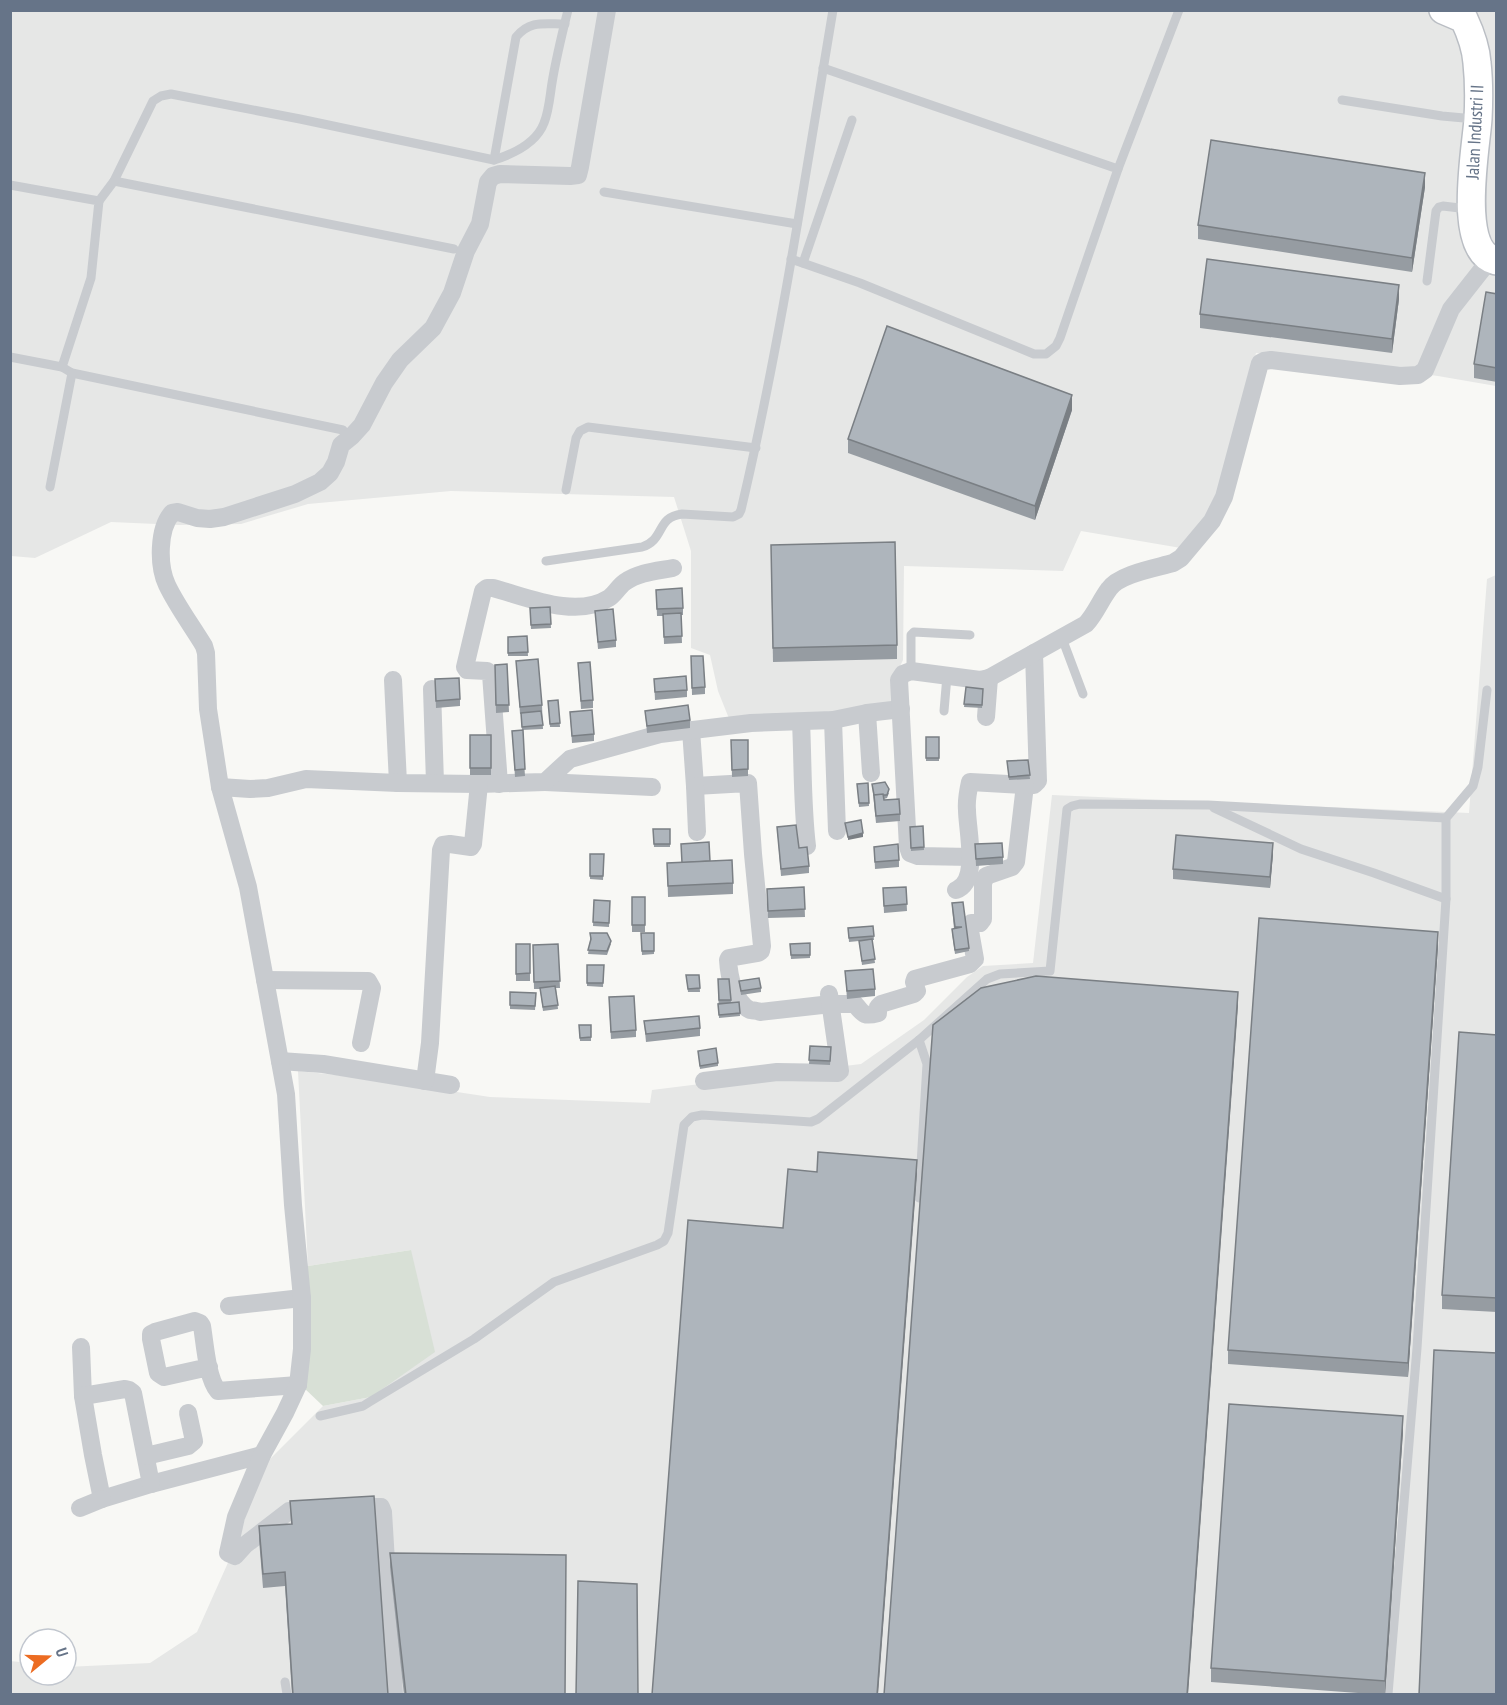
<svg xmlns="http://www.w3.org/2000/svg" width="1507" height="1705" font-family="'PT Sans Narrow',sans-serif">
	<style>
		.built { fill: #e6e7e6 }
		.green { fill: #d8e0d6 }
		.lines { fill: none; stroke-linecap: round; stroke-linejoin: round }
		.secondary-casing { stroke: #babec4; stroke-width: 30 }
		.service { stroke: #c8cbcf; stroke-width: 9 }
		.minor { stroke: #c8cbcf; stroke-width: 18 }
		.secondary { stroke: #fff; stroke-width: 27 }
		.wall { fill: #969ca2 }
		.shaded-wall { fill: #7a7f84 }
		.building { fill: #aeb5bc; stroke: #7a7f84; stroke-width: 1.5 }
		.labels { text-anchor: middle; stroke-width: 6; stroke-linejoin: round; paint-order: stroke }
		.street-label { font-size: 18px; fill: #667488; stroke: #fff }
	</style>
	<rect width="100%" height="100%" fill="#f8f8f5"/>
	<g class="built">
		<polygon points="11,11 1496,11 1496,386 1438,376 1256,353 1219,494 1207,518 1181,548 1081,531 1063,571 904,566 903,660 894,679 897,704 835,716 730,721 718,691 710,655 691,648 691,551 674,497 451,491 308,504 241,524 179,525 111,522 35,558 11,556"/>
		<polygon points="1496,575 1496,1694 11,1694 10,1661 30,1663 30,1675 66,1675 66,1667 150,1663 197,1632 235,1547 263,1466 323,1406 371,1397 411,1250 308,1266 298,1071 365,1078 490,1097 650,1103 652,1090 861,1064 924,1020 967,977 983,966 1033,963 1052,795 1469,813 1487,579"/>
	</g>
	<polygon class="green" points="411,1250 435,1352 371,1397 323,1406 302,1386 308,1266"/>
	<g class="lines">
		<defs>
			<path id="secondary" d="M 1443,10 L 1464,19 C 1471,34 1476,47 1477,63 C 1479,81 1479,100 1478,119 C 1476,149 1456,251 1496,261"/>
		</defs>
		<use href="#secondary" class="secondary-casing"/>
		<g class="service">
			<polyline points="1342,100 1442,116 1475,119"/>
			<path d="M 494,160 L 516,37 C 530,20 544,24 565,24"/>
			<polyline points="1118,169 1179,10"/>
			<polyline points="114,181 454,249"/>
			<polyline points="10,185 99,201 91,278 62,367"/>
			<polyline points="604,192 797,224"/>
			<path d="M 99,201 L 114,181 L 153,101 L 161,96 L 171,94 L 300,119 L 494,160 C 513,154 536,144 544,123 C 549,111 550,95 552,83 C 556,58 562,34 568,10"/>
			<polyline points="791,259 860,283 1034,354 1046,354 1056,346 1060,338 1118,169 823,68"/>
			<polyline points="803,263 852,120"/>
			<polyline points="1427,281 1436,211 1439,207 1443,206 1468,209"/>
			<polyline points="10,357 62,367 72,373 343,430"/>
			<polyline points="50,487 72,373"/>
			<polyline points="566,490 576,438 580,431 588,427 756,448"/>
			<path d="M 546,561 L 642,547 C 665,540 656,517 682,514 L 733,517 L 739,514 L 741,510 C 780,345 805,177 833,10"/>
			<polyline points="1062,638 1083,694"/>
			<polyline points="911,671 911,635 914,632 970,635"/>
			<polyline points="944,711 947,676"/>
			<polyline points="1214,808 1301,849 1374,873 1446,899"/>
			<polyline points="919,1198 927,1064 919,1040"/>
			<polyline points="320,1416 363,1406 371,1401 474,1339 554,1282 657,1245 664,1241 668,1233 684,1125 692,1117 702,1115 811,1122 818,1119 919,1040 987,979 1000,974 1050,971 1067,809 1072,806 1080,804 1208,805 1446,818"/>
			<polyline points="285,1682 287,1694"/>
			<polyline points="1388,1694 1417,1348 1446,899 1446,818 1473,786 1478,767 1487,690"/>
		</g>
		<g class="minor">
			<polyline points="393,680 398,783"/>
			<polyline points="432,689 435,783"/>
			<polyline points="867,713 871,773"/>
			<polyline points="986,717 989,678"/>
			<polyline points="833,720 837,831"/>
			<path d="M 801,722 C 803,763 802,805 807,846"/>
			<path d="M 691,730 L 695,786 L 748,783 L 753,854 L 762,946 L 761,951 L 758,953 L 729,958 L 728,960 C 729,976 734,1002 750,1010 C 751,1010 759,1011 760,1012 L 831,1004 L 855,1004 C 863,1014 864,1017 878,1013 L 878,1007 L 881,1004 L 914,994 L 917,991 L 914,982 L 915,979 L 970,964 L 975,959 L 969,925 L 971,923 L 980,923 L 983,919 L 983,883 L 986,876 L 1012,867 L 1016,862 L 1025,785 L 1034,785 L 1038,781 L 1034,653"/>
			<polyline points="545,782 652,787"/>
			<path d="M 499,784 L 491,674 L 487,671 L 467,670 L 465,667 L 483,591 L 487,588 L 493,588 C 527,597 576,619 609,598 C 615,594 619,586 625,582 C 639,572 657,571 673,568"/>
			<polyline points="695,786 697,832"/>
			<polyline points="220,787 250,789 268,788 306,779 398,783 479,784 545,782 570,759 660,734 751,723 833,720 867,713 901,709"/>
			<path d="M 971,857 L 918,856 L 910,853 L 908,847 L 899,680 L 903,674 L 911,671 L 980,680 L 989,678 L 1086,624 C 1096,613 1100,601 1109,589 C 1119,574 1156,568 1173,563 L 1181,558 L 1212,521 L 1224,497 L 1260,363 L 1264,361 L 1271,360 L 1400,376 L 1418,375 L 1425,370 L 1451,309 L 1484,267 L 1492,260"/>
			<path d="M 956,890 C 980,882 967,830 967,810 C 966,800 968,791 970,782 L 1025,785"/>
			<polyline points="265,980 368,981 372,988 361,1043"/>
			<polyline points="280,1061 323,1064 451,1085"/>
			<polyline points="425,1081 430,1043 441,850 443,845 450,844 471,847 473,844 479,784"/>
			<polyline points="704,1081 777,1072 838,1073 840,1071 829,994"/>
			<polyline points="229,1306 302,1298"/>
			<polyline points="81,1347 83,1396 93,1455 102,1499 151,1484 262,1455"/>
			<path d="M 209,1367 L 164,1377 L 158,1373 L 151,1339 L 151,1334 L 155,1332 L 195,1321 L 200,1323 L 202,1326 C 205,1344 207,1378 218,1391 L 298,1385"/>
			<polyline points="83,1396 125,1389 129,1390 133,1393 151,1484"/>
			<polyline points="146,1456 188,1446 194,1441 188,1413"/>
			<polyline points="350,1507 381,1507 383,1512 394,1694"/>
			<polyline points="80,1508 102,1499"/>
			<path d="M 314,1509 L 289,1511 L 245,1545 L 235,1556 L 228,1553 L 236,1517 L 262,1455 L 285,1413 L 298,1385 L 302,1349 L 302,1298 L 293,1205 L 286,1094 L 248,887 L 220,787 L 208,709 L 206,653 L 204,646 C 192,626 177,606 167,585 C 158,566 158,529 172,513 L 178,512 L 197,518 L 210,519 L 224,517 L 295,494 L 320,482 L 330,473 L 336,462 L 341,445 L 352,436 L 362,425 L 384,383 L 400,360 L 433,328 L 452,293 L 466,251 L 480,224 L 488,182 L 493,176 L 500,174 L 570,176 L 578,175 L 580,167 L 607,10"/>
		</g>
		<use href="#secondary" class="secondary"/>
	</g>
	<g class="wall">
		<polygon points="1425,187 1412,272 1198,239 1198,225"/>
		<polygon points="1497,294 1497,382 1474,378 1474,364"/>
		<polygon points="1399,299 1392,353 1200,328 1200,314"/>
		<polygon points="1072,410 1035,520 848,453 848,439"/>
		<polygon points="771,559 897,645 897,659 773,662"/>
		<polygon points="656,590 683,608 683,615 681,615 682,643 664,644 663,616 657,616"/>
		<polygon points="550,607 551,628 531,629 530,608"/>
		<polygon points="595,611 616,640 616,647 598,649"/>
		<polygon points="527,636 528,656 508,656 508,637"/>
		<polygon points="691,656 705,687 705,694 692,695"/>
		<polygon points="516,661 542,705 543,729 522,730 525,776 515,777 512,731 522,730 521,714 520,714"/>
		<polygon points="578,663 593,700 593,708 581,709"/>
		<polygon points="507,664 509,712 496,713 495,665"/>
		<polygon points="435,679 460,699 460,706 436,708"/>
		<polygon points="654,679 687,690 687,697 655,700"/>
		<polygon points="966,687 983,689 982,708 964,707"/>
		<polygon points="558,700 560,727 550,727 548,701"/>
		<polygon points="645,711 690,720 690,728 647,733"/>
		<polygon points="570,712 594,734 594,741 572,743"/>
		<rect x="470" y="735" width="21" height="40"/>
		<rect x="926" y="737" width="13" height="24"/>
		<polygon points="731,740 748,740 748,776 732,777"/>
		<polygon points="1028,760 1030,779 1009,780 1007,761"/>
		<polygon points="868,783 869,806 859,807 857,784"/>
		<polygon points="872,784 889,793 887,798 884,799 884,800 900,814 900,821 876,823"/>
		<polygon points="923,826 924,850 911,851 910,827"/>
		<polygon points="777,827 799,848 809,866 809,873 781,876"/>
		<polygon points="653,829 670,829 670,847 654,847"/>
		<polygon points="975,844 1003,857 1003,864 976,866"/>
		<polygon points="874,847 899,860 899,867 875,869"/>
		<polygon points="590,854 604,854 603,880 590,879"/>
		<polygon points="1273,854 1270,888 1173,879 1173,869"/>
		<polygon points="710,861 733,883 733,894 668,897 667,863"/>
		<polygon points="804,887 805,917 768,918 767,889"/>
		<polygon points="906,887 907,911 884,913 883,888"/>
		<rect x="632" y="897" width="13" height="35"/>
		<polygon points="594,900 610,901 609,927 593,926"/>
		<polygon points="952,907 969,948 969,951 955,954 952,933 952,929 954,929"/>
		<polygon points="873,926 874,940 872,940 875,963 862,965 859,941 849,942 848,928"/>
		<polygon points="590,933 611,944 607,955 588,954 590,941"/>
		<polygon points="641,933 654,933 654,954 642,955"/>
		<polygon points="810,943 810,958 791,959 790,944"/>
		<rect x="516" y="944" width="14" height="37"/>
		<polygon points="558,944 560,988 556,988 558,1009 543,1011 540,989 534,989 533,945"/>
		<polygon points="1438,946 1408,1377 1228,1364 1228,1350"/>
		<polygon points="587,965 604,965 603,987 587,986"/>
		<polygon points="845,971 875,989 875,996 847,999"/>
		<polygon points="686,975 699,975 700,992 688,992"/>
		<polygon points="718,979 729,979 731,1002 739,1002 740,1016 719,1018"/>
		<polygon points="739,981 761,988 761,992 741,995"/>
		<polygon points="510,992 536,993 535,1010 510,1009"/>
		<polygon points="609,1004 636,1030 636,1037 611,1039"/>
		<polygon points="644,1021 700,1028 700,1036 646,1042"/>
		<polygon points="579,1025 591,1025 591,1041 580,1041"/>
		<polygon points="1497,1035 1497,1312 1442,1309 1442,1295"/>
		<polygon points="810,1046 831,1047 830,1065 809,1064"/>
		<polygon points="698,1051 718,1063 718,1066 700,1069"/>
		<polygon points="1403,1431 1385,1695 1211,1682 1211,1668"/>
		<polygon points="290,1501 388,1695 292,1695 285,1586 263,1588 259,1540 259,1526 291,1524"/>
		<polygon points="390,1553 565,1695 404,1695 390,1567"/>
	</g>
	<g class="shaded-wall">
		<polygon points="1425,173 1425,187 1412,272 1412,258"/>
		<polygon points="1399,285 1399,299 1392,353 1392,339"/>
		<polygon points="1072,395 1072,410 1035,520 1035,506"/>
		<polygon points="863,833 863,837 848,840 848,837"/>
		<polygon points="1273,843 1273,854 1270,888 1270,877"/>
		<polygon points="1438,932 1438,946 1408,1377 1408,1363"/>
		<polygon points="1238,992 1238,1006 1188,1695 1187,1695"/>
		<polygon points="917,1160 917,1174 878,1695 877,1695"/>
		<polygon points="1403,1416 1403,1431 1385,1695 1385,1681"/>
	</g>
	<g class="building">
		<polygon points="1211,140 1425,173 1412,258 1198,225"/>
		<polygon points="1207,259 1399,285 1392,339 1200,314"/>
		<polygon points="1486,292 1497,294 1497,368 1474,364"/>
		<polygon points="887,326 1072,395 1035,506 848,439"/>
		<polygon points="895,542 897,645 773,648 771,545"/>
		<polygon points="682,588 683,608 657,609 656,590"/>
		<polygon points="550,607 551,624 531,625 530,608"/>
		<polygon points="613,609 616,640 598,642 595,611"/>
		<polygon points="681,613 682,636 664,637 663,614"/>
		<polygon points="527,636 528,652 508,653 508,637"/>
		<polygon points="691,656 703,656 705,687 692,688"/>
		<polygon points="538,659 542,705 520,707 516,661"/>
		<polygon points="590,662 593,700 581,701 578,663"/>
		<polygon points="507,664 509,705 496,705 495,665"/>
		<polygon points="686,676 687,690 655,692 654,679"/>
		<polygon points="459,678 460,699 436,701 435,679"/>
		<polygon points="966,687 983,689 982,705 964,704"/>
		<polygon points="558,700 560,723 550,724 548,701"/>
		<polygon points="688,705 690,720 647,726 645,711"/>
		<polygon points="592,710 594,734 572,736 570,712"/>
		<polygon points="541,711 543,725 522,727 521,713"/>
		<polygon points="523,730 525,769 515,770 512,731"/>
		<rect x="470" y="735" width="21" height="33"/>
		<rect x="926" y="737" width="13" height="21"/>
		<polygon points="731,740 748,740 748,769 732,770"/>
		<polygon points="1028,760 1030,775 1009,777 1007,761"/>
		<polygon points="885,782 889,789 887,795 874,795 872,784"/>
		<polygon points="868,783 869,803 859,803 857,784"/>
		<polygon points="883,794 884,800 899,799 900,814 876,816 874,795"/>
		<polygon points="861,820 863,833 848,837 845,823"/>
		<polygon points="796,825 799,848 807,847 809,866 781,869 777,827"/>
		<polygon points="923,826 924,847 911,848 910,827"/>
		<polygon points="653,829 670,829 670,844 654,844"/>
		<polygon points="1176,835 1273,843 1270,877 1173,869"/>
		<polygon points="709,842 710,861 682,863 681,844"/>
		<polygon points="1002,843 1003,857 976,859 975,844"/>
		<polygon points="898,844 899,860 875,862 874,847"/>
		<polygon points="590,854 604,854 603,876 590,876"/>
		<polygon points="732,860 733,883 668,886 667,863"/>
		<polygon points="804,887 805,909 768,911 767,889"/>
		<polygon points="906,887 907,904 884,906 883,888"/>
		<rect x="632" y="897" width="13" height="28"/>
		<polygon points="594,900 610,901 609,923 593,922"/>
		<polygon points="963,902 969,948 955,950 952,929 962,927 955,927 952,903"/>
		<polygon points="1259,918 1438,932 1408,1363 1228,1350"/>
		<polygon points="873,926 874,936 849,938 848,928"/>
		<polygon points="590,933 607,933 611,941 607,951 588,950 591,939"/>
		<polygon points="641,933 654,933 654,951 642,951"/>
		<polygon points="872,939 875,959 862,961 859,941"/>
		<polygon points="810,943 810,955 791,955 790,944"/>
		<polygon points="516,944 530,944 530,973 516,974"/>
		<polygon points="558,944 560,981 534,982 533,945"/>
		<polygon points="587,965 604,965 603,983 587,983"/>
		<polygon points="873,969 875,989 847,991 845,971"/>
		<polygon points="686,975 699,975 700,988 688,989"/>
		<polygon points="1036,976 1238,992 1187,1695 884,1695 933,1025 981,988"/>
		<polygon points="759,978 761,988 741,991 739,981"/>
		<polygon points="718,979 729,979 731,1000 719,1000"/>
		<polygon points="555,986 558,1005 543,1007 540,988"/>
		<polygon points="510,992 536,993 535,1006 510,1005"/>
		<polygon points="634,996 636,1030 611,1032 609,997"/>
		<polygon points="739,1002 740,1013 719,1015 718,1004"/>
		<polygon points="699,1016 700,1028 646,1034 644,1021"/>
		<polygon points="579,1025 591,1025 591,1037 580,1038"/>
		<polygon points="1459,1032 1497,1035 1497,1298 1442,1295"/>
		<polygon points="810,1046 831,1047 830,1061 809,1060"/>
		<polygon points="716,1048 718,1063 700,1066 698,1051"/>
		<polygon points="818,1152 917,1160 877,1695 652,1695 688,1220 783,1228 788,1169 817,1172"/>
		<polygon points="1434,1350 1497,1353 1497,1695 1419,1695"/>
		<polygon points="1229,1404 1403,1416 1385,1681 1211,1668"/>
		<polygon points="374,1496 388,1695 293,1695 285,1572 263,1574 259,1526 292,1524 290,1501"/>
		<polygon points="390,1553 566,1555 565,1695 406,1695"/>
		<polygon points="578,1581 637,1584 638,1695 576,1695"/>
	</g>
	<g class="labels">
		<g class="street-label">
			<text transform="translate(1475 132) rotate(-87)" y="6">Jalan Industri II</text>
		</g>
	</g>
	<rect width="1507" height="1705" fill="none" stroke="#667488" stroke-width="24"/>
	<g transform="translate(48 1657) rotate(71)"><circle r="28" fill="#ffffff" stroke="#c2c7cf" stroke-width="1.5"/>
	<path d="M0-4.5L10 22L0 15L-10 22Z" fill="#ec6c22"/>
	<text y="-9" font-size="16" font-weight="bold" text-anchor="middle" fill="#667488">U</text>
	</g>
</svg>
